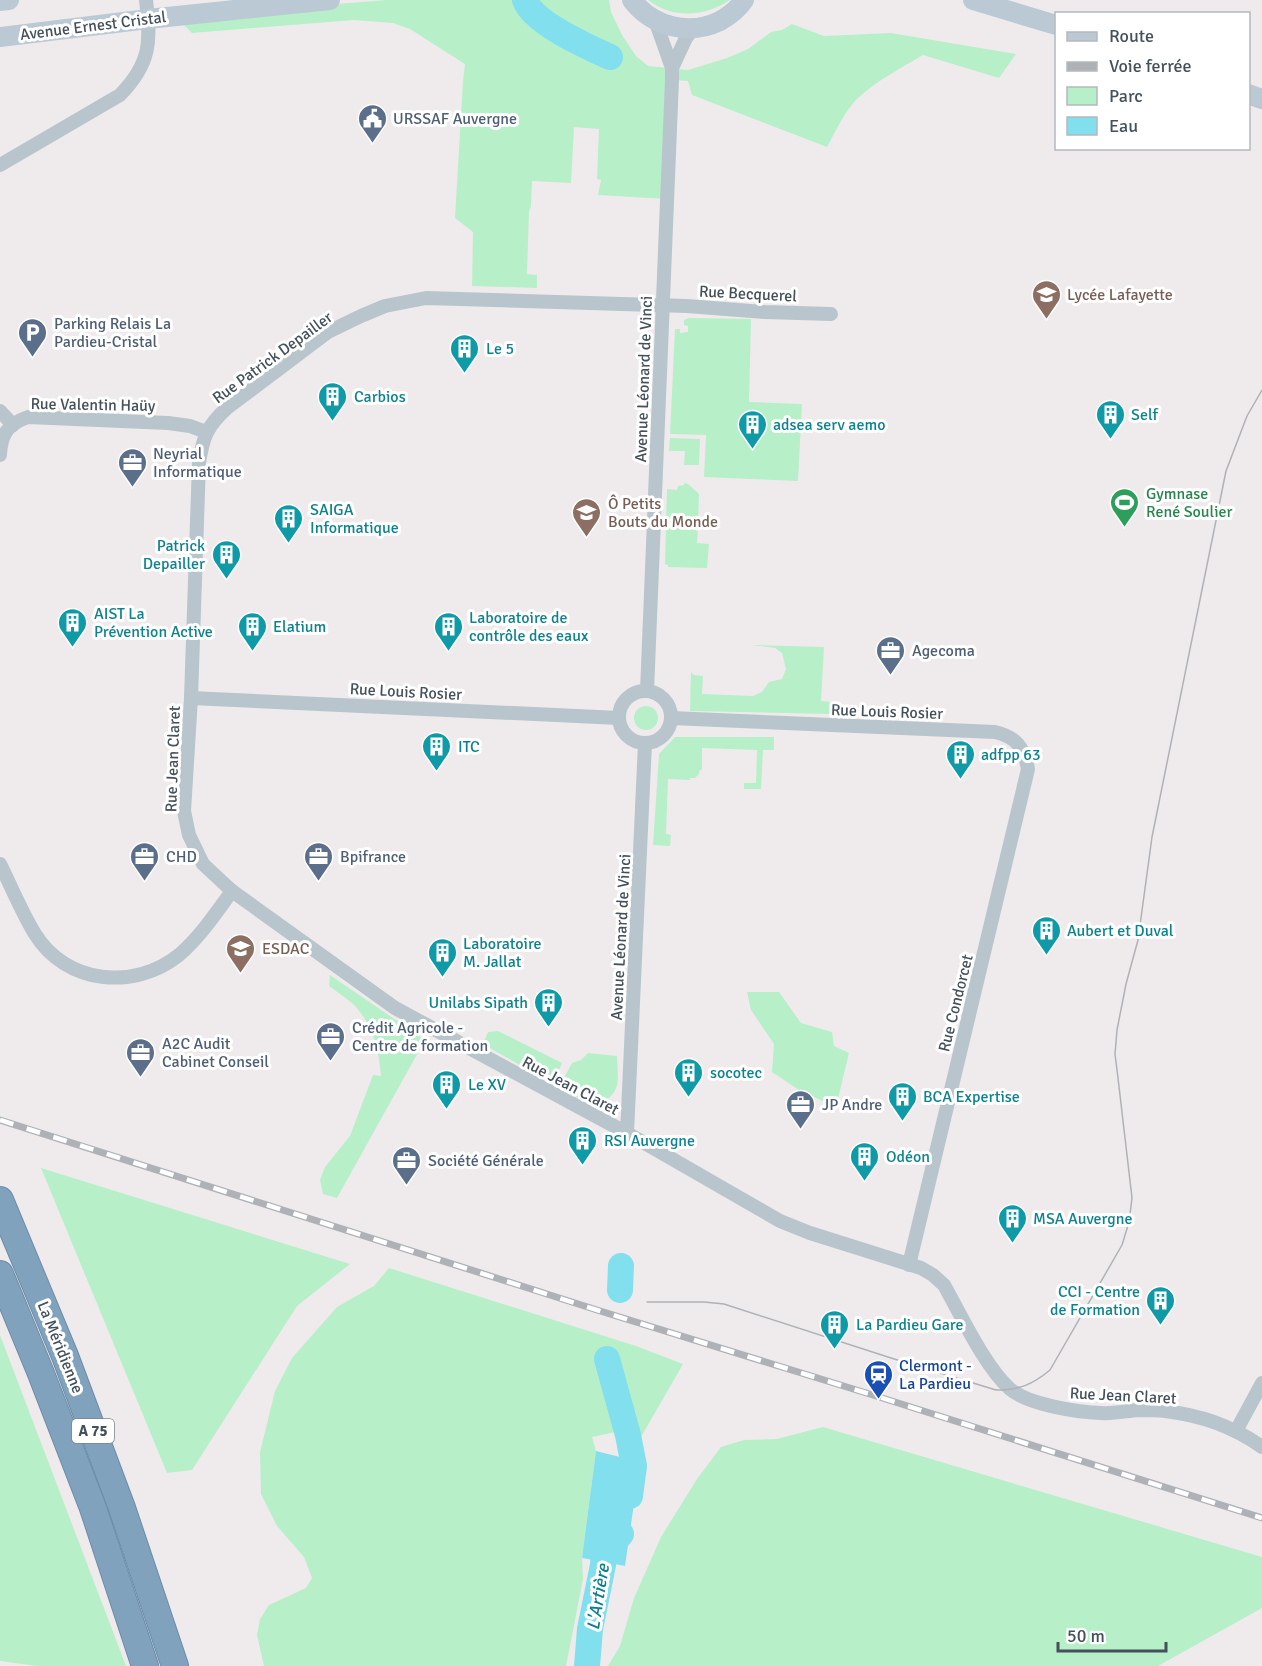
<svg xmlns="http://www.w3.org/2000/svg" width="1262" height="1666" font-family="Signika,sans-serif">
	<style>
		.green { fill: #b7efc9 }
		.water { fill: #82dfee }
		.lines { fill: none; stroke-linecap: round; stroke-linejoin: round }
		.river { stroke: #82dfee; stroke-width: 26 }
		.highway-casing { stroke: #6c8da9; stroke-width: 28 }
		.street { stroke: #b9c5cc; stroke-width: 14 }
		.secondary { stroke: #bbc9d4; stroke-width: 20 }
		.highway { stroke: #81a2bd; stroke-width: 26 }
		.tram { stroke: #aeb2b7; stroke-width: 1.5 }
		.rail-casing { stroke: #aeb2b7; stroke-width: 7 }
		.rail { stroke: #fff; stroke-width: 4.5; stroke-dasharray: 14; stroke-linecap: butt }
		.labels { text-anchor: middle; stroke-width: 6; stroke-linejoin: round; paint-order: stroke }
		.shield { fill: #fff; stroke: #7c858c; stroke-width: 1.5 }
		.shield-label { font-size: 15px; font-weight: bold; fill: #44515a }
		.street-label { font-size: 16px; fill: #44515a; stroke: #fff }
		.service-label { font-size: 16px; fill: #4e5e75; stroke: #fff; text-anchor: start }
		.education-label { font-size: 16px; fill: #785e54; stroke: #fff; text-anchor: start }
		.culture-label { font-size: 16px; fill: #0d838f; stroke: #fff; text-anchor: start }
		.leisure-label { font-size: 16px; fill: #27864d; stroke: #fff; text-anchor: start }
		.transit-label { font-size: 16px; fill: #164399; stroke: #fff; text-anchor: start }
		.water-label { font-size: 18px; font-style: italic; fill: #097f91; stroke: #fff }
	</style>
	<rect width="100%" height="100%" fill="#efebec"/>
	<g class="green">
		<path d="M 387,0 L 609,0 L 611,12 L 622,35 L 636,56 L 648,66 L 688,70 L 727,58 L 748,49 L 771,32 L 782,30 L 792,24 L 824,36 L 891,33 L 1016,54 L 999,78 L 923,55 C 901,68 876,81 857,99 C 844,112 836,131 827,147 L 692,95 L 688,81 L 672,80 L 667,199 L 598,195 L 601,180 L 597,179 L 599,129 L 574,127 L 571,183 L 532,181 L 531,206 L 529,211 L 527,274 L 537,275 L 537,288 L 472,286 L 473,232 L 455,218 L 463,81 L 465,64 L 410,29 L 393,23 L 354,20 L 192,33 L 178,19 L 148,19 Z"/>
		<path d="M 648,0 L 730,0 C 705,17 672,19 648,0 Z"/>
		<polygon points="689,318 751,319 749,402 802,404 798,481 704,477 706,435 670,434 675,329 680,329 680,333 688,332 688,326 684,325 684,320"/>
		<polygon points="670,438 700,439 699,465 684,465 685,451 669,451"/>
		<polygon points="684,483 688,484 699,494 698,524 696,525 696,531 698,531 697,543 709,544 707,568 668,567 668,565 665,564 667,489 677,490 678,486 684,485"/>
		<polygon points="752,645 824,647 821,701 832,702 831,714 690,711 691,672 694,675 703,676 702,694 753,696 762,692 769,682 782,679 786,669 782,653 775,648"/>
		<circle cx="646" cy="718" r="12"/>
		<polygon points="675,737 774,737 774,750 763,750 761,789 744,789 744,783 756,783 757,750 702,748 702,770 700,770 699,774 695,778 690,778 690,780 668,779 666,834 671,835 670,846 653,845 659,754"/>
		<path d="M 330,975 L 425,1040 L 337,1198 L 323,1194 L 320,1180 L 325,1167 L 350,1136 L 373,1075 L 381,1076 C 379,1049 372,1022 352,1003 C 345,997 337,992 329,986 Z"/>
		<polygon points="747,992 779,992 801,1023 832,1032 834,1046 849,1053 836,1107 799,1090 772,1072 774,1044 751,1010"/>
		<polygon points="498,1031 562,1063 553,1084 483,1044 488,1032"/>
		<path d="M 588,1053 L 617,1056 C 617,1065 619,1076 617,1085 C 616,1090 613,1094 610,1097 C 594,1112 574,1095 560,1085 L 572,1063 L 581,1060 Z"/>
		<polygon points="41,1168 350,1264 297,1306 192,1470 167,1473"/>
		<polygon points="389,1268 636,1346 683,1364 641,1437 620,1431 592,1437 596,1451 582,1558 583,1579 566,1666 264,1666 257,1635 260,1619 269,1605 306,1588 312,1578 304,1557 277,1526 261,1494 260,1452 275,1391 292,1358 337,1307 374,1286"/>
		<polygon points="0,1335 126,1666 37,1666 0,1661"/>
		<polygon points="823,1427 1262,1557 1262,1608 1158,1666 608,1666 620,1646 634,1598 661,1537 697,1479 721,1447 744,1440 777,1439"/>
	</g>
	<polygon class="water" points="596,1451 640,1462 625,1566 582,1558"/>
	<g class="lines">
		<g class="river">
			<path d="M 525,0 C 533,23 588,47 610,57"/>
			<polyline points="620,1290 621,1266"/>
			<polyline points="607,1359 628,1435 634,1466 630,1496"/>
			<polyline points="587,1666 590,1629 603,1565 604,1553 621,1534"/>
		</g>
		<defs>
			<g id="highway">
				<polyline points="0,1200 65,1356 122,1508 175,1666"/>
				<polyline points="0,1274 40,1371 93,1508 145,1666"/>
			</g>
		</defs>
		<use href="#highway" class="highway-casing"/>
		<g class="street">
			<polyline points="672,68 686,38 693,29"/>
			<path d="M 0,165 L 120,95 C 151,63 151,42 146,0"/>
			<path d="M 831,314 L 765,312 L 687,306 L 426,298 L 385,306 L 361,316 L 328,332 L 227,408 C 207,426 203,437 199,463 L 191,698 L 184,811 L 189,835 L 203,864 L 232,891 L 395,1008 L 627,1133 L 780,1221 L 810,1233 L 921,1268 L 933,1275 L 944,1285 C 961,1315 985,1367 1010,1389 C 1029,1405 1077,1412 1101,1413 C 1113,1414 1126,1411 1138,1410 C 1147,1410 1156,1410 1165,1411 C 1200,1415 1234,1427 1262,1447"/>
			<polyline points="0,411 13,425"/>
			<path d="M 0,455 C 1,434 8,424 28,417 L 168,423 L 190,426 L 206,432"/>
			<polyline points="647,691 672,80 672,68 655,20"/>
			<circle cx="645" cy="717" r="26"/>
			<polyline points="191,698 619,718"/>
			<path d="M 671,718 L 995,732 C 1016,737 1024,747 1028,769 L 909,1265"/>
			<path d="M 0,864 C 11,886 22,913 35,934 C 66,984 134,991 179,955 C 200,937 216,913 232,891"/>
			<polyline points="627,1133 645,743"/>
			<polyline points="1236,1431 1262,1383"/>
		</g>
		<g class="secondary">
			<path d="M 632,0 C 653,27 689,36 720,21 C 729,16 738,9 744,0"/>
			<polyline points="973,0 1056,25"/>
			<polyline points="0,1 9,0"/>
			<polyline points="0,37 148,19 330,0"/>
			<polyline points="1248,94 1262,99"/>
		</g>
		<use href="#highway" class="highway"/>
		<path class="tram" d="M 647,1302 L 704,1302 L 724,1304 L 891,1358 L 996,1390 C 1019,1390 1032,1385 1050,1370 L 1122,1245 L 1129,1222 L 1132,1198 L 1118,1078 L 1115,1054 L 1117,1030 L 1126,984 L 1138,940 L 1152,837 L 1226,471 L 1247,416 L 1262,390"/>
		<defs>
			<polyline id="rail" points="0,1120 597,1310 876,1396 1262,1518"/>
		</defs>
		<use href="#rail" class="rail-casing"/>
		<use href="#rail" class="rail"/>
	</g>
	<defs>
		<symbol id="civic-pin" viewBox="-11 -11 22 30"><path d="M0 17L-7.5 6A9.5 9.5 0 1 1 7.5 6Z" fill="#5c6f8a" stroke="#fff"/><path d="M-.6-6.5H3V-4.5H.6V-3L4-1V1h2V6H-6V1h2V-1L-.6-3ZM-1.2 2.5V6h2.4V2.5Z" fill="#fff"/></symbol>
		<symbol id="school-pin" viewBox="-11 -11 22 30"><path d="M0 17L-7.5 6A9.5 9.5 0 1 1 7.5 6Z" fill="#8d6e63" stroke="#fff"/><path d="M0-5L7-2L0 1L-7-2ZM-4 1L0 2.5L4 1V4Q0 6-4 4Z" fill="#fff"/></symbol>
		<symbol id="parking-pin" viewBox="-11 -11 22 30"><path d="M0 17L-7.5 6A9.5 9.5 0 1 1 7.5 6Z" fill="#5c6f8a" stroke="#fff"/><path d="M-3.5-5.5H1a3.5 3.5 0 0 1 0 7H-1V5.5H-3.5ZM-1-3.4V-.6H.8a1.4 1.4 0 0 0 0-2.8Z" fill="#fff"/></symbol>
		<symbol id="building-pin" viewBox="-11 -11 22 30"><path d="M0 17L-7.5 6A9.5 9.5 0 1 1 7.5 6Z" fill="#0f9aa8" stroke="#fff"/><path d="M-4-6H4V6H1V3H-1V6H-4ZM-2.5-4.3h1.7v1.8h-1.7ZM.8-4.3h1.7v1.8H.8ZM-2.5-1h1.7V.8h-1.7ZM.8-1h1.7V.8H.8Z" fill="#fff"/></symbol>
		<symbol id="office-pin" viewBox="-11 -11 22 30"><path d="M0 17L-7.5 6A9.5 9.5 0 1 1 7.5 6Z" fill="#5c6f8a" stroke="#fff"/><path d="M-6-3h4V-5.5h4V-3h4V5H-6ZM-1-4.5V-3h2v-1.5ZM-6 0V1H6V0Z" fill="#fff"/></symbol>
		<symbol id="stadium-pin" viewBox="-11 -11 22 30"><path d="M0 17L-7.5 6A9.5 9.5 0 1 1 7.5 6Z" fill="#2e9e5b" stroke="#fff"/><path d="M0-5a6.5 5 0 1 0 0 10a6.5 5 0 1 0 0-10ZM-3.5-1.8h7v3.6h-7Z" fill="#fff"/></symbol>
		<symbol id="university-pin" viewBox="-11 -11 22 30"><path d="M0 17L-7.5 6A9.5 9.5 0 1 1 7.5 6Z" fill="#8d6e63" stroke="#fff"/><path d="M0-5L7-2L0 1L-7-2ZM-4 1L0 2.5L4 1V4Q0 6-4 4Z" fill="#fff"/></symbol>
		<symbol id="station-pin" viewBox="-11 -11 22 30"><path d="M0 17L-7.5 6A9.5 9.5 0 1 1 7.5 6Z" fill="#1a4fb4" stroke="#fff"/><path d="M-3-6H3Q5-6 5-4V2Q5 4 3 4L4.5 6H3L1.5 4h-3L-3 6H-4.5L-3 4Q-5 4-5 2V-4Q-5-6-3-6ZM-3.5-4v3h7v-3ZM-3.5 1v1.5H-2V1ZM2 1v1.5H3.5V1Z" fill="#fff"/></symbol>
	</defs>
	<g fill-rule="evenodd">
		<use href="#civic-pin" x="356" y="102" width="33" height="45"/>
		<use href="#school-pin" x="1030" y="278" width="33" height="45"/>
		<use href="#parking-pin" x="16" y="316" width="33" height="45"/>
		<use href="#building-pin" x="448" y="332" width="33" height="45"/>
		<use href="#building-pin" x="316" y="380" width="33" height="45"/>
		<use href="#building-pin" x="1094" y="398" width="33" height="45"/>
		<use href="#building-pin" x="736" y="408" width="33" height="45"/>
		<use href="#office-pin" x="116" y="446" width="33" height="45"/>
		<use href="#stadium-pin" x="1108" y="486" width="33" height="45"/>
		<use href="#school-pin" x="570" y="496" width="33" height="45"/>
		<use href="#building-pin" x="272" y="502" width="33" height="45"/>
		<use href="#building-pin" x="210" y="538" width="33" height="45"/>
		<use href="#building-pin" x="56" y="606" width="33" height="45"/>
		<use href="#building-pin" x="236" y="610" width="33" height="45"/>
		<use href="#building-pin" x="432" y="610" width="33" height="45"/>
		<use href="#office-pin" x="874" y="634" width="33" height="45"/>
		<use href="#building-pin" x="420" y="730" width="33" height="45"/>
		<use href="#building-pin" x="944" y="738" width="33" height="45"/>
		<use href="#office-pin" x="128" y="840" width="33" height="45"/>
		<use href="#office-pin" x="302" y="840" width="33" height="45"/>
		<use href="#building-pin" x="1030" y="914" width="33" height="45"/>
		<use href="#university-pin" x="224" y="932" width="33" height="45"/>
		<use href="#building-pin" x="426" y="936" width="33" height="45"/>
		<use href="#building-pin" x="532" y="986" width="33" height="45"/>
		<use href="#office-pin" x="314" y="1020" width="33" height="45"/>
		<use href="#office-pin" x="124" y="1036" width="33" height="45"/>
		<use href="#building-pin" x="672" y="1056" width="33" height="45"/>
		<use href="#building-pin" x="430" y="1068" width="33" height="45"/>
		<use href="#building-pin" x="886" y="1080" width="33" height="45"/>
		<use href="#office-pin" x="784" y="1088" width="33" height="45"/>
		<use href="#building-pin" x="566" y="1124" width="33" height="45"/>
		<use href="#building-pin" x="848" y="1140" width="33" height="45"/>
		<use href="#office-pin" x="390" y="1144" width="33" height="45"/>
		<use href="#building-pin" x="996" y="1202" width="33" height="45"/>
		<use href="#building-pin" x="1144" y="1284" width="33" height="45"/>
		<use href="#building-pin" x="818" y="1308" width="33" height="45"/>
		<use href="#station-pin" x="862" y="1358" width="33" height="45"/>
	</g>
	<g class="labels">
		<rect class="shield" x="72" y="1419" width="42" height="24" rx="4.5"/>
		<g class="shield-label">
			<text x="93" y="1436">A 75</text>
		</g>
		<g class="street-label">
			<text transform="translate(93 25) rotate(-7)" y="6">Avenue Ernest Cristal</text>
			<text transform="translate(748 293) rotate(3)" y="6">Rue Becquerel</text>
			<text transform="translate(272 357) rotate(-36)" y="6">Rue Patrick Depailler</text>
			<text transform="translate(643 379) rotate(-88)" y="6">Avenue Léonard de Vinci</text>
			<text transform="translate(93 404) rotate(1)" y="6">Rue Valentin Haüy</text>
			<text transform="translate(406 691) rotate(3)" y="6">Rue Louis Rosier</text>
			<text transform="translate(887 711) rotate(2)" y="6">Rue Louis Rosier</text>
			<text transform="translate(172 759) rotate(-88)" y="6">Rue Jean Claret</text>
			<text transform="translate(620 937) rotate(-87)" y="6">Avenue Léonard de Vinci</text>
			<text transform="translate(955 1003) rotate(-76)" y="6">Rue Condorcet</text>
			<text transform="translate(571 1085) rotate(28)" y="6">Rue Jean Claret</text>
			<text transform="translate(61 1347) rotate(68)" y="6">La Méridienne</text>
			<text transform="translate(1123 1395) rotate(3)" y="6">Rue Jean Claret</text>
		</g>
		<g class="service-label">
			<text x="393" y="124">URSSAF Auvergne</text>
			<text x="54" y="329">Parking Relais La<tspan x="54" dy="18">Pardieu-Cristal</tspan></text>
			<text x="153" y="459">Neyrial<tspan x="153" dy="18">Informatique</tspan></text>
			<text x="912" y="656">Agecoma</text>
			<text x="166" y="862">CHD</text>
			<text x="340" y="862">Bpifrance</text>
			<text x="352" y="1033">Crédit Agricole -<tspan x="352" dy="18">Centre de formation</tspan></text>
			<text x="162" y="1049">A2C Audit<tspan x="162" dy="18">Cabinet Conseil</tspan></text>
			<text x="822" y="1110">JP Andre</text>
			<text x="428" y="1166">Société Générale</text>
		</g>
		<g class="education-label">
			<text x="1067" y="300">Lycée Lafayette</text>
			<text x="608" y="509">Ô Petits<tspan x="608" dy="18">Bouts du Monde</tspan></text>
			<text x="262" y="954">ESDAC</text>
		</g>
		<g class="culture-label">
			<text x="486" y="354">Le 5</text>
			<text x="354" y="402">Carbios</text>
			<text x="1131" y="420">Self</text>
			<text x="773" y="430">adsea serv aemo</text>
			<text x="310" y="515">SAIGA<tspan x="310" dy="18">Informatique</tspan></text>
			<text x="205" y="551" text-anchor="end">Patrick<tspan x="205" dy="18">Depailler</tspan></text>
			<text x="94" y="619">AIST La<tspan x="94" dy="18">Prévention Active</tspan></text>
			<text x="469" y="623">Laboratoire de<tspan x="469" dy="18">contrôle des eaux</tspan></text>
			<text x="273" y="632">Elatium</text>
			<text x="458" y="752">ITC</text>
			<text x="981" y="760">adfpp 63</text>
			<text x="1067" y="936">Aubert et Duval</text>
			<text x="463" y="949">Laboratoire<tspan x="463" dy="18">M. Jallat</tspan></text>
			<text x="528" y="1008" text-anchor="end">Unilabs Sipath</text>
			<text x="710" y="1078">socotec</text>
			<text x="468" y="1090">Le XV</text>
			<text x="923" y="1102">BCA Expertise</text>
			<text x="604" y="1146">RSI Auvergne</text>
			<text x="886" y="1162">Odéon</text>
			<text x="1033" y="1224">MSA Auvergne</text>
			<text x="1140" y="1297" text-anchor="end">CCI - Centre<tspan x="1140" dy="18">de Formation</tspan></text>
			<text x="856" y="1330">La Pardieu Gare</text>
		</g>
		<g class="leisure-label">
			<text x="1146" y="499">Gymnase<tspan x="1146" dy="18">René Soulier</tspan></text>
		</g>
		<g class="transit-label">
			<text x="899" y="1371">Clermont -<tspan x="899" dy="18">La Pardieu</tspan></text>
		</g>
		<g class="water-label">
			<text transform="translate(598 1597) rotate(-81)" y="6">L'Artière</text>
		</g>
	</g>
	<rect x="1055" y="12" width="195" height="138" fill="#ffffff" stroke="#b4b9bd" stroke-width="1.5"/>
	<rect x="1067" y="32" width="30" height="9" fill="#bbc9d4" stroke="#b4b9bd" stroke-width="1.5"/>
	<text x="1109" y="42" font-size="18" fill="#44515a">Route</text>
	<rect x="1067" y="62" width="30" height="9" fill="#aeb2b7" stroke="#b4b9bd" stroke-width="1.5"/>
	<text x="1109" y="72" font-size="18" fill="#44515a">Voie ferrée</text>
	<rect x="1067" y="87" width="30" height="18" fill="#b7efc9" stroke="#b4b9bd" stroke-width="1.5"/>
	<text x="1109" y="102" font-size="18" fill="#44515a">Parc</text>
	<rect x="1067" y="117" width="30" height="18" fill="#82dfee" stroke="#b4b9bd" stroke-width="1.5"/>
	<text x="1109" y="132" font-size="18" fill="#44515a">Eau</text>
	<path d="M1058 1642v9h108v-9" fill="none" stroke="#44515a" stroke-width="3"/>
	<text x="1067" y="1642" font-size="18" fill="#44515a" stroke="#ffffff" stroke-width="4.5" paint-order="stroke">50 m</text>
</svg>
